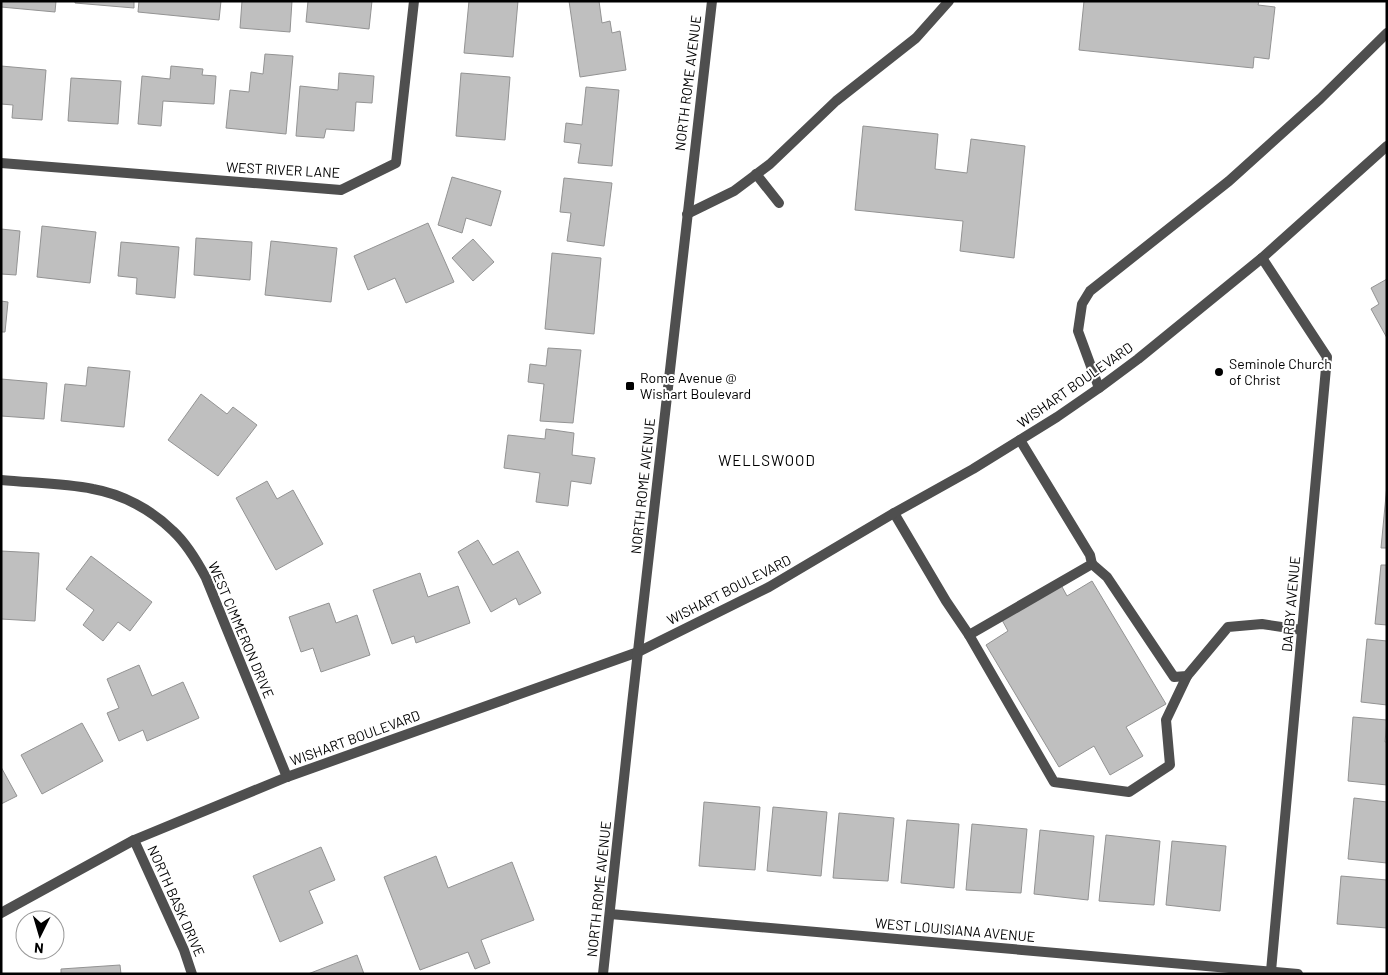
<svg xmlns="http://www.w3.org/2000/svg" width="1388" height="975" font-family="Barlow,sans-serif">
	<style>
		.building { fill: #bfbfbf; stroke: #939393 }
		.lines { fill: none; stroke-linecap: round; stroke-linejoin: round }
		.service { stroke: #4f4f4f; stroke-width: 10 }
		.minor { stroke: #4f4f4f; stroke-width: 10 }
		.tertiary { stroke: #4f4f4f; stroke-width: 10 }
		.poi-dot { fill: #000; stroke: #fff; stroke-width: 2 }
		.labels { text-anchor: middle; stroke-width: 4; stroke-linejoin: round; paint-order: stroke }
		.street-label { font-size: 14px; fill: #000; stroke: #fff }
		.poi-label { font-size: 14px; fill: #000; stroke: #fff; text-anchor: start }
		.neighbourhood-label { font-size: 15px; letter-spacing: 1px; fill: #000; stroke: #fff }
	</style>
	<rect width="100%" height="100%" fill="#fff"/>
	<g class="building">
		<polygon points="1,1 56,1 55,12 1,7"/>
		<polygon points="75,1 134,1 134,8 75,3"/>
		<polygon points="139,1 221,1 219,20 138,12"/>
		<polygon points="242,1 292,1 290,32 240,28"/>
		<polygon points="308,1 372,1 369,29 306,22"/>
		<polygon points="469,1 518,1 513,57 464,53"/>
		<polygon points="569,1 599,1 602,23 610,21 612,33 620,31 626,70 580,77"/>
		<polygon points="1084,1 1259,1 1258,5 1275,7 1269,59 1254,57 1253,68 1079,50"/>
		<polygon points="265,54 293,56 286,134 226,128 230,90 249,92 251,72 263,74"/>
		<polygon points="1,66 46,70 42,120 12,118 13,105 1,104"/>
		<polygon points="171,66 203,69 202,75 216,76 214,104 163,101 161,126 138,124 142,76 170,79"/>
		<polygon points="339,73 374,76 372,103 356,102 354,131 326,129 324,138 296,136 300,86 338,90"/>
		<polygon points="461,73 510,77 505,140 456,136"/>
		<polygon points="71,78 121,81 118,124 68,121"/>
		<polygon points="586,87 619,90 612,166 578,163 581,144 564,142 566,123 582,125"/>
		<polygon points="863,126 938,134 935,169 967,173 971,139 1025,146 1014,258 960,251 963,221 855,210"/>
		<polygon points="452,177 501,191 491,226 466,218 462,233 438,225"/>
		<polygon points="564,178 612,183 604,246 567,241 571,213 560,212"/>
		<polygon points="428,223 454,282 406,303 395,278 368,290 354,256"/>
		<polygon points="42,226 96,232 90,283 37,277"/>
		<polygon points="1,229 20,231 16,275 1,274"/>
		<polygon points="196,238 252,242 250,280 194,275"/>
		<polygon points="473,239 494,262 473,281 452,258"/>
		<polygon points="271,241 337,248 331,302 265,295"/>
		<polygon points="121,242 179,247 175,298 136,294 137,278 118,276"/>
		<polygon points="552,253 601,258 594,334 545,329"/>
		<polygon points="1387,279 1387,338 1371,309 1379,304 1371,288"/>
		<polygon points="1,301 8,302 5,332 1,332"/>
		<polygon points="548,348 581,350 573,423 540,421 544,384 528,382 530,364 546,366"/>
		<polygon points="88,367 130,371 124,427 61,421 65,384 86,386"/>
		<polygon points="1,379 47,383 44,419 1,416"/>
		<polygon points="201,394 227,414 233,407 257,425 218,476 168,440"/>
		<polygon points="546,429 574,433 572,455 595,458 591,484 571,481 568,506 536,502 540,473 504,468 508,435 545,439"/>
		<polygon points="267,481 277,499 293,490 323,544 276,570 236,498"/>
		<polygon points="1387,485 1387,548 1381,548"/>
		<polygon points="478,540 493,565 518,551 541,593 519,605 516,598 491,612 458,552"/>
		<polygon points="1,551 39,553 35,621 1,619"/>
		<polygon points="91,556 152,602 130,631 118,622 103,641 83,625 94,610 66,589"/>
		<polygon points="1381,565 1387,565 1387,625 1375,624"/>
		<polygon points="420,573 428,597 458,586 470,623 416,643 414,636 392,644 373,590"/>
		<polygon points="1092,581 1166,704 1126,727 1143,756 1110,775 1094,746 1059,767 986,645 1008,631 1002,620 1061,585 1067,596"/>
		<polygon points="329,603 336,623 357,615 370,655 321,672 313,648 301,652 289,617"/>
		<polygon points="1367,639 1387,641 1387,705 1361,702"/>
		<polygon points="139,665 152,696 183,682 199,718 147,741 143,730 119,741 107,713 119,708 107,679"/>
		<polygon points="1353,717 1387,720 1385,742 1387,742 1387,785 1348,781"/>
		<polygon points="82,723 103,761 42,794 21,755"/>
		<polygon points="1,767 17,796 1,804"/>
		<polygon points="1354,798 1387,802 1387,863 1348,859"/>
		<polygon points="704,802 760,807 755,870 699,866"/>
		<polygon points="773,807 827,812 821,876 767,871"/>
		<polygon points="839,813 894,818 888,881 833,878"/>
		<polygon points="907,820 959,824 954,888 901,883"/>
		<polygon points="972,824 1027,829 1021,893 966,890"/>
		<polygon points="1040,830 1094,836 1088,900 1034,894"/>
		<polygon points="1106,835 1160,841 1154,905 1099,901"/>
		<polygon points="1172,841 1226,846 1220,911 1166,905"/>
		<polygon points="321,847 335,880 309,891 323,923 280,942 253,876"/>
		<polygon points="436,856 448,888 512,862 534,920 481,940 490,963 475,969 468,952 420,970 384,877"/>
		<polygon points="1341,876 1387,880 1387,928 1337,924"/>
		<polygon points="357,955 364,974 308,974"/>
		<polygon points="120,965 121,974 61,974 61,969"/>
	</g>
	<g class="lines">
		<g class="service">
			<polyline points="756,174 779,203"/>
			<polyline points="687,214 734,191 770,164 836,101 916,38 949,1"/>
			<polyline points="1099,388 1078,331 1082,304 1090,291 1229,181 1320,99 1387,33"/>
			<polyline points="894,513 946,601 969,635 1092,564 1090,555 1020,440"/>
			<polyline points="1092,564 1107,577 1174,677 1187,676 1228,627 1262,624 1302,630"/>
			<polyline points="969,635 1054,782 1129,792 1170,765 1166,720 1187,676"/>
		</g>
		<g class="minor">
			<polyline points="1,163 341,190 396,163 414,1"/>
			<polyline points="1262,258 1327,357 1271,971"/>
			<path d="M 1,480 C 31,483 63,483 93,489 C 122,494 152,510 173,531 C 187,544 197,561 206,578 L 287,777"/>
			<polyline points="134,840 184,950 192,974"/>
			<polyline points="610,914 1298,974"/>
		</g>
		<g class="tertiary">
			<polyline points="1,913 134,840 287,777 638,652 769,587 894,513 973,469 1057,417 1099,388 1138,359 1262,258 1387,146"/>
			<polyline points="603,974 632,704 712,1"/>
		</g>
	</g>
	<g class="poi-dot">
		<circle cx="1219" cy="372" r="5"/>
		<rect x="625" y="381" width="10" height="10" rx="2.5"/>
	</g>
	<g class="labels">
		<g class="street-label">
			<text transform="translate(688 83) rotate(-83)" y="5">NORTH ROME AVENUE</text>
			<text transform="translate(283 170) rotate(3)" y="5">WEST RIVER LANE</text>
			<text transform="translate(1075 385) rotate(-35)" y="5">WISHART BOULEVARD</text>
			<text transform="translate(643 486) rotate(-84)" y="5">NORTH ROME AVENUE</text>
			<text transform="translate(729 590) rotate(-27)" y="5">WISHART BOULEVARD</text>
			<text transform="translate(1291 604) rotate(-85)" y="5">DARBY AVENUE</text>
			<text transform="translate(241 630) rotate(67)" y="5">WEST CIMMERON DRIVE</text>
			<text transform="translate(355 738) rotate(-20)" y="5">WISHART BOULEVARD</text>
			<text transform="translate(599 889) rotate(-84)" y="5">NORTH ROME AVENUE</text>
			<text transform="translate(176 901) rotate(66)" y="5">NORTH BASK DRIVE</text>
			<text transform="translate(955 930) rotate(5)" y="5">WEST LOUISIANA AVENUE</text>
		</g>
		<g class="poi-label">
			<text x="1229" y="369">Seminole Church<tspan x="1229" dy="16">of Christ</tspan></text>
			<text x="640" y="383">Rome Avenue @<tspan x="640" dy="16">Wishart Boulevard</tspan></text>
		</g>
		<g class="neighbourhood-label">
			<text x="767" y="466">WELLSWOOD</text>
		</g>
	</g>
	<rect width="1388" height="975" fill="none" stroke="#000000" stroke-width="5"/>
	<g transform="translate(40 935) rotate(185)"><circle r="24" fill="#ffffff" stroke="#999999"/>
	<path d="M0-4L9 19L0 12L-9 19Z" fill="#000000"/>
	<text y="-8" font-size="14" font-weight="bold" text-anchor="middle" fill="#000000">N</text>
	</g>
</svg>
